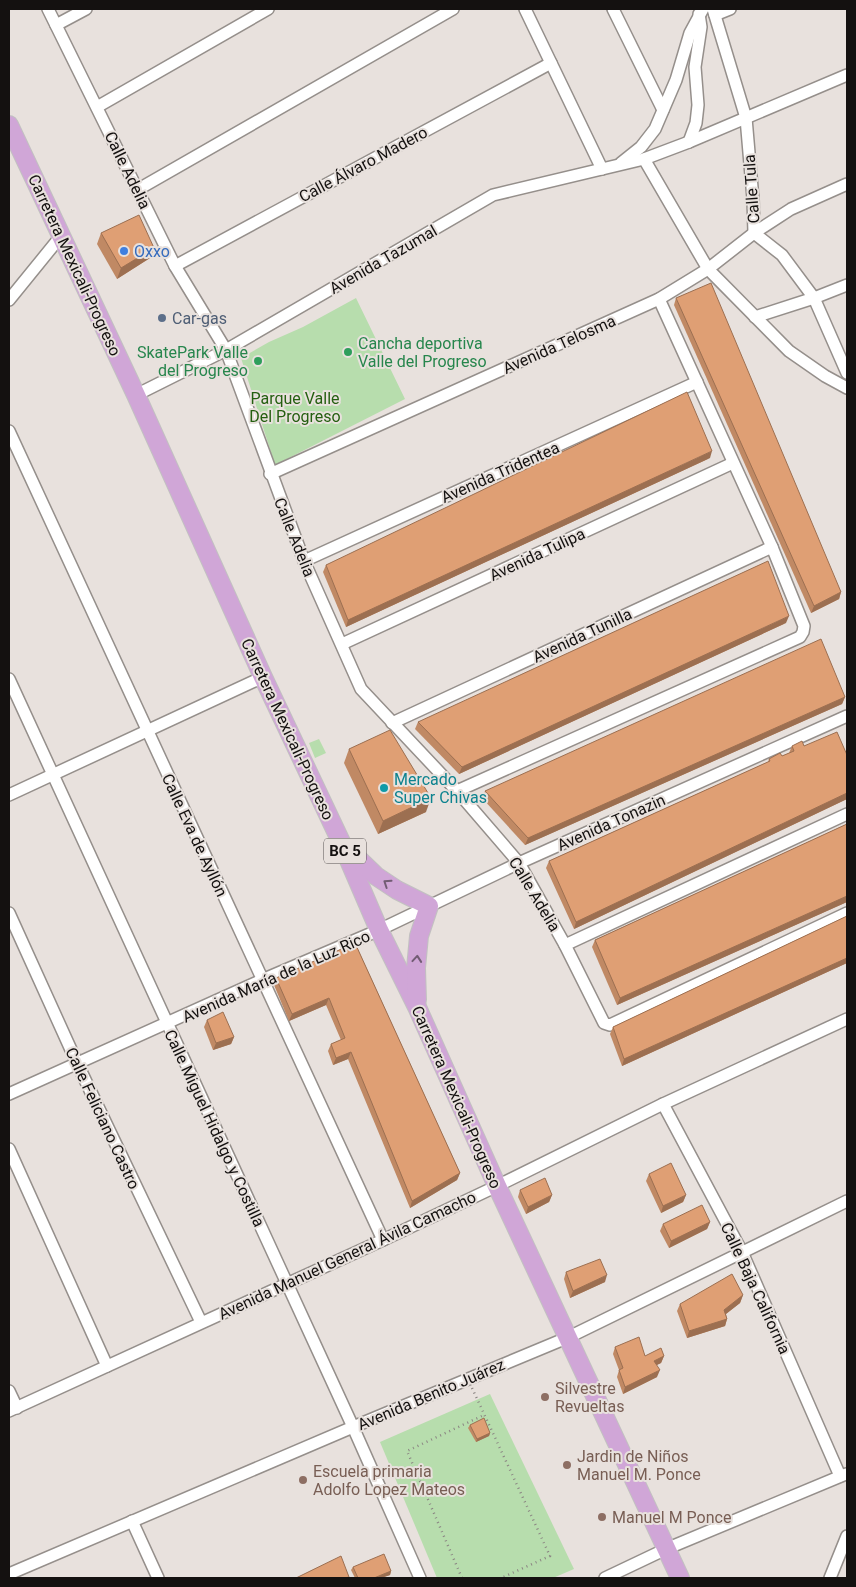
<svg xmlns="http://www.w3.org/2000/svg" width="856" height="1587" font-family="Roboto,sans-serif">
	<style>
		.green { fill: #b7ddad }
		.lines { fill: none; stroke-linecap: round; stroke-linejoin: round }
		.street-casing { stroke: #958f8b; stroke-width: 14 }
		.primary-casing { stroke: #c2c1c1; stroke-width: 20 }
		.path { stroke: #8b8683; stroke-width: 2.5; stroke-dasharray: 1 4; stroke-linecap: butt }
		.street { stroke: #fff; stroke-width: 11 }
		.primary { stroke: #d0a6d7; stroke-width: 18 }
		.wall { fill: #c08964 }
		.shaded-wall { fill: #9c6f51 }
		.building { fill: #df9f74; stroke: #9c6f51 }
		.oneway { stroke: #725c74 }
		.shop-dot { fill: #3f7fe0; stroke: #e8e1dd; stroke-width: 2 }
		.service-dot { fill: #5c6f8a; stroke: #e8e1dd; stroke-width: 2 }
		.leisure-dot { fill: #2e9e5b; stroke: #e8e1dd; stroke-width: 2 }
		.culture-dot { fill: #0f9aa8; stroke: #e8e1dd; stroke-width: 2 }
		.education-dot { fill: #8d6e63; stroke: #e8e1dd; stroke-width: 2 }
		.labels { text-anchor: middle; stroke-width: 4; stroke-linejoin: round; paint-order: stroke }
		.shield { fill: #e8e1dd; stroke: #544f4e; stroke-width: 1 }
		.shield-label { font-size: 15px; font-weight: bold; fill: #141110 }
		.street-label { font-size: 16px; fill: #141110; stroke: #e8e1dd }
		.shop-label { font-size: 16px; fill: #366cbe; stroke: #e8e1dd; text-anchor: start }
		.service-label { font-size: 16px; fill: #4e5e75; stroke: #e8e1dd; text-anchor: start }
		.leisure-label { font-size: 16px; fill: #27864d; stroke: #e8e1dd; text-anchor: start }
		.park-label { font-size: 16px; fill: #245f10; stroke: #e8e1dd }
		.culture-label { font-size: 16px; fill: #0d838f; stroke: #e8e1dd; text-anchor: start }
		.education-label { font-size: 16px; fill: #785e54; stroke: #e8e1dd; text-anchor: start }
	</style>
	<rect width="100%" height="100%" fill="#e8e1dd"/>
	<g class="green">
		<polygon points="356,298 405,399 275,465 241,358 269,342 303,327"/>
		<polygon points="319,739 326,753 315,758 309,743"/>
		<polygon points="490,1394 574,1569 553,1578 437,1578 380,1442"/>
	</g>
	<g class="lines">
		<defs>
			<g id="street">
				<polyline points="48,9 175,266 226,350 304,561 361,689 457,791 519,863 565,945 604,1023 610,1025 847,913"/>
				<polyline points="525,9 602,169"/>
				<polyline points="613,9 663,110"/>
				<polyline points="713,9 746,118 753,199 754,233 782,255 814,298 847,373"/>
				<polyline points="715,15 730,9"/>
				<polyline points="56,25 86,9"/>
				<polyline points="97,107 268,9"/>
				<polyline points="689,142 696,123 698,105 695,67 701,27 699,14"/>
				<polyline points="644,159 708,269 789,351 825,376 847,388"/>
				<polyline points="621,163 641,147 655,129 676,80 690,33 703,9"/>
				<polyline points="137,190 453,9"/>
				<polyline points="175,266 551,63"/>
				<polyline points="9,300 61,236"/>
				<polyline points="755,317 814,298 847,285"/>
				<polyline points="136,395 226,350 493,195 644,159 689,142 847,75"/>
				<polyline points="9,431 383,1240"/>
				<polyline points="270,474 659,299 708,269 754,233 791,209 847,184"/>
				<polyline points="304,561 697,382"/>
				<polyline points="342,644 733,463"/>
				<polyline points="9,679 353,1427 420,1578"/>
				<polyline points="392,723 772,547"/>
				<polyline points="457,791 800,637 803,632 804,626 772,547 659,299"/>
				<polyline points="9,795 263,677"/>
				<polyline points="9,913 77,1063 201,1322"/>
				<polyline points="565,945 847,814"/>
				<polyline points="9,1094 262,980 379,930 519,863 847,716"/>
				<polyline points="663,1104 742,1252 840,1476"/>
				<polyline points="9,1149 107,1366"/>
				<polyline points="9,1391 17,1408"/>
				<polyline points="9,1411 383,1240 497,1186 663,1104 847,1019"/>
				<polyline points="132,1521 158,1578"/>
				<polyline points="9,1574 353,1427 569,1337 847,1201"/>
				<polyline points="605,1578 666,1549 846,1474"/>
				<polyline points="830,1578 847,1536"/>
			</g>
			<g id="primary">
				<polyline points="9,125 136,395 263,677 342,844 379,930 417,1007 497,1186 680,1578"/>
				<polyline points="348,849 376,876 397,890 429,906 419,936 416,968 417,1000"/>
			</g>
		</defs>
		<use href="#street" class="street-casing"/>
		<use href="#primary" class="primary-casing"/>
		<g class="path">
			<polyline points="472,1388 550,1556 501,1578"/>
			<polyline points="462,1578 407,1451 484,1415"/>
		</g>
		<use href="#street" class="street"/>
		<use href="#primary" class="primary"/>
	</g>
	<g class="wall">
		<polygon points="101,233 154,248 150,258 117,279 97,244"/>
		<polygon points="676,298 841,592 839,599 811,613 674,305"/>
		<polygon points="710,458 346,627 323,572 326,565"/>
		<polygon points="786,623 459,774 415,729 418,722"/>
		<polygon points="845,697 842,704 525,845 482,798 485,791"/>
		<polygon points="792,746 804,746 847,755 847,799 574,929 546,868 549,861 768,762 769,759 782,756 789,753"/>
		<polygon points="349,749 426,812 378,834 344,763"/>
		<polygon points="847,824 847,902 617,1005 592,947 595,940"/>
		<polygon points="847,916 847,963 622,1066 610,1034 613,1027"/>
		<polygon points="355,943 460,1173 457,1180 410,1208 348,1059 333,1065 328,1051 331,1044 341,1040 326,1005 289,1021 274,985 276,978"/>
		<polygon points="207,1020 234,1037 231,1044 213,1050 204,1027"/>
		<polygon points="649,1174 686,1195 683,1202 661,1213 646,1181"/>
		<polygon points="520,1190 552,1195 549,1202 526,1214 518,1197"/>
		<polygon points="710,1222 707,1229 669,1248 660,1231 663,1224"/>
		<polygon points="566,1272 605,1282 570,1298 564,1279"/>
		<polygon points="743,1295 740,1303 726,1314 727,1319 725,1326 687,1338 677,1311 680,1304"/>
		<polygon points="615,1347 645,1356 664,1356 661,1363 656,1365 657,1377 623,1394 617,1377 619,1370 613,1354"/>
		<polygon points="470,1425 490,1433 489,1436 476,1442 468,1428"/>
		<polygon points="353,1567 391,1571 390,1575 381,1578 355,1578 351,1570"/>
	</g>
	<g class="shaded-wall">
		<polygon points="154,248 150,258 117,279 121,268"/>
		<polygon points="712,451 710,458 346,627 348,620"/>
		<polygon points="841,592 839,599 811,613 814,606"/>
		<polygon points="789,616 786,623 459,774 462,767"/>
		<polygon points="845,697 842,704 525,845 528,838"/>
		<polygon points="847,793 847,799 574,929 576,922"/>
		<polygon points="431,798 426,812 378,834 383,821"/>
		<polygon points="847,896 847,902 617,1005 620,998"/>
		<polygon points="847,958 847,963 622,1066 624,1059"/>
		<polygon points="329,998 326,1005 289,1021 292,1014"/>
		<polygon points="234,1037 231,1044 213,1050 216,1043"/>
		<polygon points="351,1052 348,1059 333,1065 336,1058"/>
		<polygon points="460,1173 457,1180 410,1208 412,1201"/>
		<polygon points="552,1195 549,1202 526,1214 528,1207"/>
		<polygon points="686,1195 683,1202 661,1213 663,1206"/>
		<polygon points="710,1222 707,1229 669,1248 671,1241"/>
		<polygon points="607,1275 605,1282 570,1298 573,1291"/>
		<polygon points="743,1295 740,1303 722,1317 724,1310"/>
		<polygon points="727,1319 725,1326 687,1338 689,1331"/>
		<polygon points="664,1356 661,1363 651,1368 654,1361"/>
		<polygon points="660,1370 657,1377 623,1394 625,1387"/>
		<polygon points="490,1433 489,1436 476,1442 477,1439"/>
		<polygon points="391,1571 390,1575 381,1578 374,1578"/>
	</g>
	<g class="building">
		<polygon points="139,215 154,248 121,268 101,233"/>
		<polygon points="711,283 841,592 814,606 676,298"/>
		<polygon points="687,392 712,451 348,620 326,565"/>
		<polygon points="768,561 789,616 462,767 418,722"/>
		<polygon points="821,639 845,697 528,838 485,791"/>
		<polygon points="390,730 431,798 383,821 349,749"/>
		<polygon points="837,732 847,755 847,793 576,922 549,861 770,761 769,759 780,753 782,756 794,751 792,746 802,741 804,746"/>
		<polygon points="847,824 847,896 620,998 595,940"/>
		<polygon points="847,916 847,958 624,1059 613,1027"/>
		<polygon points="355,943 460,1173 412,1201 351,1052 336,1058 331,1044 345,1038 329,998 292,1014 276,978"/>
		<polygon points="223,1012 234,1037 216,1043 207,1020"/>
		<polygon points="671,1163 686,1195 663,1206 649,1174"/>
		<polygon points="545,1178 552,1195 528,1207 520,1190"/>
		<polygon points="702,1205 710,1222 671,1241 663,1224"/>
		<polygon points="600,1259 607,1275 573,1291 566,1272"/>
		<polygon points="732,1274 743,1295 724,1310 727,1319 689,1331 680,1304"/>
		<polygon points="639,1337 645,1356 661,1348 664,1356 654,1361 660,1370 625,1387 619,1370 623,1368 615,1347"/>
		<polygon points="484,1418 490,1433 477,1439 470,1425"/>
		<polygon points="384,1554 391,1571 374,1578 358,1578 353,1567"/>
		<polygon points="341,1556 349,1577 345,1578 296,1578"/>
	</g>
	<defs><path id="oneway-chevron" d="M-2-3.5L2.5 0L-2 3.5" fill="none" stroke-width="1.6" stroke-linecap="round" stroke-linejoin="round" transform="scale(1.25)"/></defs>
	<g class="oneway">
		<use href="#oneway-chevron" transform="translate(387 883) rotate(-146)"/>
		<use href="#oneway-chevron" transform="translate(417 959) rotate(-85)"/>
	</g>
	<circle class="shop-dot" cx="124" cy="251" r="5"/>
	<circle class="service-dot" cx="162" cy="318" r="5"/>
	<g class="leisure-dot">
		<circle cx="348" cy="352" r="5"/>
		<circle cx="258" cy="361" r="5"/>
	</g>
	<circle class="culture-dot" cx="384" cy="788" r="5"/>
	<g class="education-dot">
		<circle cx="545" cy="1397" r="5"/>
		<circle cx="567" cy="1465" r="5"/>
		<circle cx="303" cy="1480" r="5"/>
		<circle cx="602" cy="1517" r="5"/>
	</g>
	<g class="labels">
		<rect class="shield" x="324" y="838.5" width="42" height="25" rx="4"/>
		<g class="shield-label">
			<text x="345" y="856">BC 5</text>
		</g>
		<g class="street-label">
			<text transform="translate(363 164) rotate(-28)" y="6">Calle Álvaro Madero</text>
			<text transform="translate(128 170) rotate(64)" y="6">Calle Adelia</text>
			<text transform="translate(751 189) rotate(-94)" y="6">Calle Tula</text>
			<text transform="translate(383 259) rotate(-30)" y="6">Avenida Tazumal</text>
			<text transform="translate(75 265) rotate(65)" y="6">Carretera Mexicali-Progreso</text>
			<text transform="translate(559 344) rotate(-24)" y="6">Avenida Telosma</text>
			<text transform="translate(500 472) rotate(-24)" y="6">Avenida Tridentea</text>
			<text transform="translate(295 537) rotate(68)" y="6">Calle Adelia</text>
			<text transform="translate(537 554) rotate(-25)" y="6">Avenida Tulipa</text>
			<text transform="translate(582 635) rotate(-25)" y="6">Avenida Tunilla</text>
			<text transform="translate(288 729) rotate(65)" y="6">Carretera Mexicali-Progreso</text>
			<text transform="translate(611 822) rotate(-24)" y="6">Avenida Tonazin</text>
			<text transform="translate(195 835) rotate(65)" y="6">Calle Eva de Ayllón</text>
			<text transform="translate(535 894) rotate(59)" y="6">Calle Adelia</text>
			<text transform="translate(276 976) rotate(-24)" y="6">Avenida María de la Luz Rico</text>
			<text transform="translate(457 1097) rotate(66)" y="6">Carretera Mexicali-Progreso</text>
			<text transform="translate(103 1118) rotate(65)" y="6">Calle Feliciano Castro</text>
			<text transform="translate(215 1128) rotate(65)" y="6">Calle Miguel Hidalgo y Costilla</text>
			<text transform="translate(347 1255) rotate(-25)" y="6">Avenida Manuel General Ávila Camacho</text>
			<text transform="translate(756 1288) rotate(65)" y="6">Calle Baja California</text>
			<text transform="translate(431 1394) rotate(-23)" y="6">Avenida Benito Juárez</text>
		</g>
		<g class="shop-label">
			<text x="134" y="257">Oxxo</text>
		</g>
		<g class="service-label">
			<text x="172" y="324">Car-gas</text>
		</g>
		<g class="leisure-label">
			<text x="358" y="349">Cancha deportiva<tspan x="358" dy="18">Valle del Progreso</tspan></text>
			<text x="248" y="358" text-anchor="end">SkatePark Valle<tspan x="248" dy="18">del Progreso</tspan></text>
		</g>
		<g class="park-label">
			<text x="295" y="404">Parque Valle<tspan x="295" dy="18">Del Progreso</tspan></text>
		</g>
		<g class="culture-label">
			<text x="394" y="785">Mercado<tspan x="394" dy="18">Super Chivas</tspan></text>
		</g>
		<g class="education-label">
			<text x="555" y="1394">Silvestre<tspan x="555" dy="18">Revueltas</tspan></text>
			<text x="577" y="1462">Jardin de Niños<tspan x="577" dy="18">Manuel M. Ponce</tspan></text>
			<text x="313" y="1477">Escuela primaria<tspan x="313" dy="18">Adolfo Lopez Mateos</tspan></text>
			<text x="612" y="1523">Manuel M Ponce</text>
		</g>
	</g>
	<rect width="856" height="1587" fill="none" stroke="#141110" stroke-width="20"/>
</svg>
